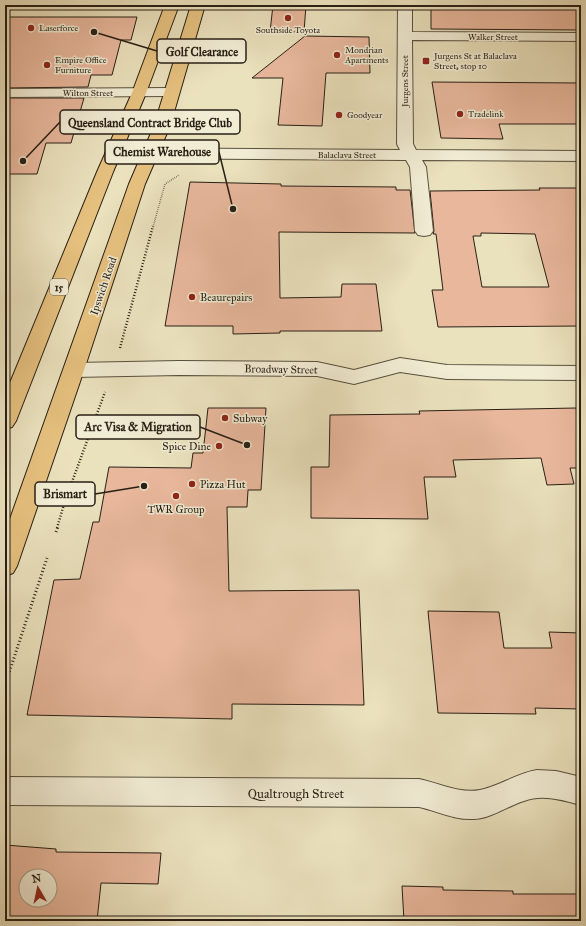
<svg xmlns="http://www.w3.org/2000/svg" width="586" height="926" font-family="'IM FELL Great Primer',serif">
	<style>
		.building { fill: #e8b79c; stroke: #281f14; fill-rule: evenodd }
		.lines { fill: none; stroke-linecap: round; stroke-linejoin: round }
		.minor-casing { stroke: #58503e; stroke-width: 2 }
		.highway-casing { stroke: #281f14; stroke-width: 2 }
		.path-far2 { stroke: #281f14; stroke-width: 1.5; stroke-dasharray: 0.5 1.5; stroke-linecap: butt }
		.path-far1 { stroke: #281f14; stroke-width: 2.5; stroke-dasharray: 1 2; stroke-linecap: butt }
		.path { stroke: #281f14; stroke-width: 3; stroke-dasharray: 1 2.5; stroke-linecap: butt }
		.minor { fill: #f1ecd4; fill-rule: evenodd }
		.highway { fill: #e5c07e; fill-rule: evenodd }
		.poi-dot { fill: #8f2418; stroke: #f1ecd4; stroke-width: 1.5 }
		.labels { text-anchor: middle; stroke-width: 3; stroke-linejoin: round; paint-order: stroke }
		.far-poi-label { font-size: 9px; fill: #281f14; stroke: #f1ecd4; text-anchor: start }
		.far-street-label { font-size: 9px; fill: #281f14; stroke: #f1ecd4 }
		.shield { fill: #f1ecd4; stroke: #645c4e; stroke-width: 1 }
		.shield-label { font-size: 10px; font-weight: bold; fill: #281f14 }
		.street-label { font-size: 11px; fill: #281f14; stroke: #f1ecd4 }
		.poi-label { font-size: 11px; fill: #281f14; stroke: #f1ecd4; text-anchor: start }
		.near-street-label { font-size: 13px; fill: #281f14; stroke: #f1ecd4 }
		.leader { fill: none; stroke: #281f14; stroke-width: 1.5 }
		.callout-dot { fill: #281f14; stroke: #f1ecd4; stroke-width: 1.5 }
		.callout { fill: #f1ecd4; stroke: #281f14; stroke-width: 1.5 }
		.callout-label { font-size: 12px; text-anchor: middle; font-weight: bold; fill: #281f14 }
	</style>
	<rect width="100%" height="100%" fill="#eae1bd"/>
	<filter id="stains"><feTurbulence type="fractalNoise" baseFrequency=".005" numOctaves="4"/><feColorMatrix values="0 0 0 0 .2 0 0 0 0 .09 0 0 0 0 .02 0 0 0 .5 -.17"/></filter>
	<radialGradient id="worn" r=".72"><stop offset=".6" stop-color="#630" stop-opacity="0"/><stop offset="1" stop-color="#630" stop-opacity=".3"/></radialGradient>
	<g class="building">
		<polygon points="273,5 306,5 304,32 270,32"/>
		<polygon points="431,5 581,5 581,30 431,29"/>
		<polygon points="5,17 137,17 131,40 121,40 112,75 91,75 88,87 5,88"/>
		<polygon points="305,36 369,37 370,73 326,73 322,126 278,125 283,78 252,78"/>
		<polygon points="432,82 581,83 581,124 499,124 503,139 441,138"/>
		<polygon points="5,98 84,98 71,143 46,143 37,174 5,174"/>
		<polygon points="190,182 281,184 281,186 396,187 396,190 410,190 415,233 279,232 280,298 341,297 342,284 376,284 382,331 280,331 280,333 233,334 233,326 165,326"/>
		<path d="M 539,188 L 581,188 L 581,326 L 438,327 L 432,290 L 443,290 L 436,234 L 433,234 L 434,231 L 430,191 L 540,190 ZM 481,233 L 535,234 L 549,287 L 482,287 L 473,236 L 481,236 Z"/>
		<polygon points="208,408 266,408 261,490 248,490 247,507 227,507 229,591 359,590 364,705 232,704 232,719 27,715 54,580 80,579 93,522 99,522 109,467 191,468 193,453 203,453"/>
		<polygon points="576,408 581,427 581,468 570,468 574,484 547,485 541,458 453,460 456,477 424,477 428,519 311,518 311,467 329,467 330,415 420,414 419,411"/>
		<polygon points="428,611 499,612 504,648 552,648 549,632 581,633 581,709 535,708 536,714 438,713"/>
		<path d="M 5,845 L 56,849 L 56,852 L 161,853 L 158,884 L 101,883 L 97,921 L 5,921 ZM 26,876 L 50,876 L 50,900 L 26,900 Z"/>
		<polygon points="402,886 443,887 443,890 513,891 513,894 581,894 581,921 404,921"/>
	</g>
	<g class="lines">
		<defs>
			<g id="minor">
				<polygon points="398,5 412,5 412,32 581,33 581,41 412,40 413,144 416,150 581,151 581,161 422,160 426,167 433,231 430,235 424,236 418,235 415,231 410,167 406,160 113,158 107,156 105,153 107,150 113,148 400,150 397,144"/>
				<polygon points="171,88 176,89 178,92 176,95 171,96 5,97 5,89"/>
				<polygon points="400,358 447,365 581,366 581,380 447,379 400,372 354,384 317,376 179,375 74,377 67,375 64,370 67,365 74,363 179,361 317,362 354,370"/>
				<path d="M 537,770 L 556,771 L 581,777 L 581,805 C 562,800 543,794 524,801 C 507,806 491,819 473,819 C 454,820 437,811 419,807 L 5,805 L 5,777 L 419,779 C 439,783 460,794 480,790 C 500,786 517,773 537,770 Z"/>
			</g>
			<g id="highway">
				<polygon points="165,5 179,5 146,93 113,172 16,421 12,427 5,429 5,395 97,172 132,93"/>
				<polygon points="191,5 205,5 170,126 145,184 84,370 17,566 13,573 5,576 5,533 129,184 154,126"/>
			</g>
		</defs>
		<use href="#minor" class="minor-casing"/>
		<use href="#highway" class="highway-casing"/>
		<polyline class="path-far2" points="153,227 165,184 179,175"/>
		<g class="path-far1">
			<polyline points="120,348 153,226"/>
			<polyline points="57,528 65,501 105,392"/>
		</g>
		<g class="path">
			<polyline points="56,532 58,527"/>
			<polyline points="5,685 47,558"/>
		</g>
		<use href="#minor" class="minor"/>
		<use href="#highway" class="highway"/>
	</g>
	<g class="poi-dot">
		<circle cx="288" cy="18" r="4"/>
		<circle cx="31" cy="28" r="4"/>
		<circle cx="337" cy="55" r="4"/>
		<rect x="422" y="57" width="8" height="8" rx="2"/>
		<circle cx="47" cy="65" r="4"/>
		<circle cx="460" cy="114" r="4"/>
		<circle cx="339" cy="115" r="4"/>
		<circle cx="192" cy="297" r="4"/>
		<circle cx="225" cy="418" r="4"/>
		<circle cx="219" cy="446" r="4"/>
		<circle cx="192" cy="484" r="4"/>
		<circle cx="176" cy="496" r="4"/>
	</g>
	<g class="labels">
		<g class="far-poi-label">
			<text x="39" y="31">Laserforce</text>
			<text x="288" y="33" text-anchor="middle">Southside Toyota</text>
			<text x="345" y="53">Mondrian<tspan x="345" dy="10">Apartments</tspan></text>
			<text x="434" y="59">Jurgens St at Balaclava<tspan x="434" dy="10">Street, stop 10</tspan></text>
			<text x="55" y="63">Empire Office<tspan x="55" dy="10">Furniture</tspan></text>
			<text x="468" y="117">Tradelink</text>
			<text x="347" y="118">Goodyear</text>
		</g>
		<g class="far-street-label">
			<text x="493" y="40">Walker Street</text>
			<text transform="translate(405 81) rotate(-90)" y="3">Jurgens Street</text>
			<text x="88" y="96">Wilton Street</text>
			<text x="347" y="158">Balaclava Street</text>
		</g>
		<rect class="shield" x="50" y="279" width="18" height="16" rx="3"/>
		<g class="shield-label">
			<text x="59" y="291">15</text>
		</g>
		<g class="street-label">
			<text transform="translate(103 286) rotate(-71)" y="4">Ipswich Road</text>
			<text transform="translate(281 369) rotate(1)" y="4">Broadway Street</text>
		</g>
		<g class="poi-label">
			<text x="200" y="301">Beaurepairs</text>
			<text x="233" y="422">Subway</text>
			<text x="211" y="450" text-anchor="end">Spice Dine</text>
			<text x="200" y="488">Pizza Hut</text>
			<text x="176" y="513" text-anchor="middle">TWR Group</text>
		</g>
		<g class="near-street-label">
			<text x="296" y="798">Qualtrough Street</text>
		</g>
	</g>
	<path class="leader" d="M94 32L157 51M23 161L60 122M233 209L219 152M247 445L200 427M144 486L95 494"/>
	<g class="callout-dot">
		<circle cx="94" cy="32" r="4"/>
		<circle cx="23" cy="161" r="4"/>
		<circle cx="233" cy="209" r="4"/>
		<circle cx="247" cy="445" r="4"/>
		<circle cx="144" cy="486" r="4"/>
	</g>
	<g class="callout">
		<rect x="157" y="39" width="89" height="24" rx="4"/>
		<rect x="60" y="110" width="180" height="24" rx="4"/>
		<rect x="105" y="140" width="114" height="24" rx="4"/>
		<rect x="76" y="415" width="124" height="24" rx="4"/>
		<rect x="35" y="482" width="60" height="24" rx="4"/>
	</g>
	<g class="callout-label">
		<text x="202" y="56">Golf Clearance</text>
		<text x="150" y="127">Queensland Contract Bridge Club</text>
		<text x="162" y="156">Chemist Warehouse</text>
		<text x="138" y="431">Arc Visa &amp; Migration</text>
		<text x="65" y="498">Brismart</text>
	</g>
	<rect width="586" height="926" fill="none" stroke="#eae1bd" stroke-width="20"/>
	<rect x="6" y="6" width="574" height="914" fill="none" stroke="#281f14" stroke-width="2"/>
	<rect x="10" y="10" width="566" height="906" fill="none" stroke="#281f14"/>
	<g transform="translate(38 888) rotate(351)"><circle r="19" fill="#f1ecd4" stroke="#a19a87"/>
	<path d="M0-3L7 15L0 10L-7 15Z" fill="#8f2418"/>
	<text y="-6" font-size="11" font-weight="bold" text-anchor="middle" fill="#281f14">N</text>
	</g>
	<rect width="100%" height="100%" filter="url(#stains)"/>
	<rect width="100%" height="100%" fill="url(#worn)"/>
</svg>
